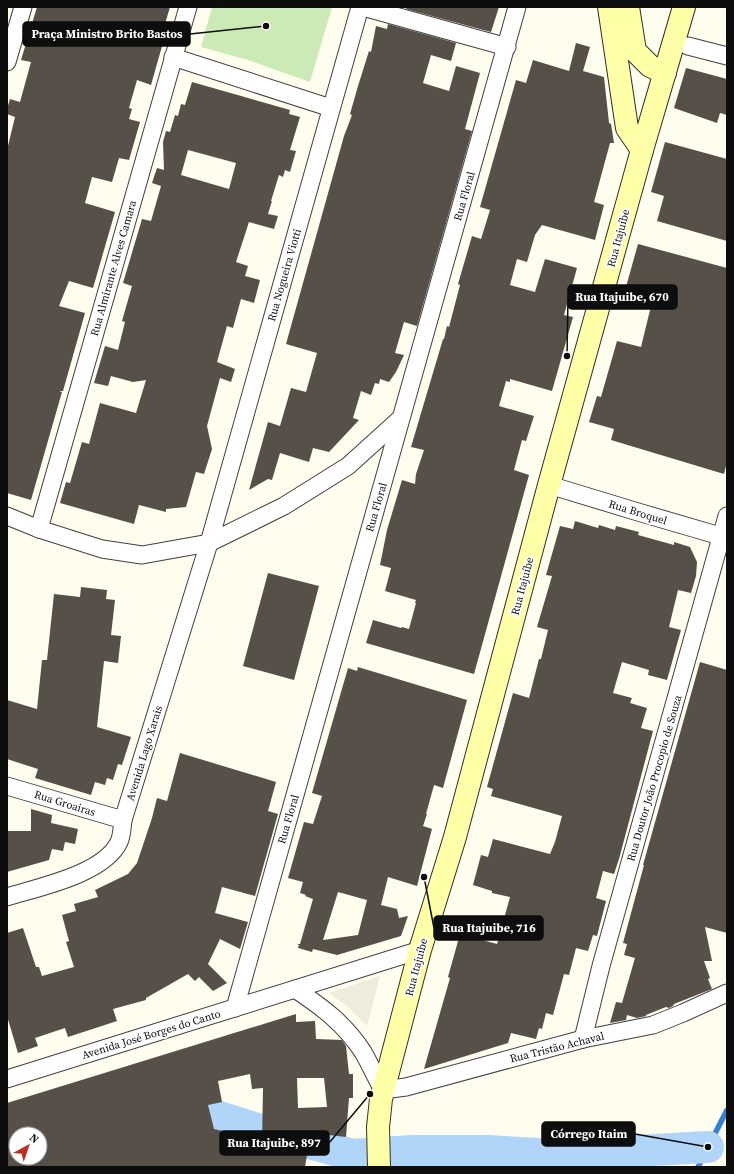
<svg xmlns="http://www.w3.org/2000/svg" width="734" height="1174" font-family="'Source Serif 4',serif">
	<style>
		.green { fill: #cbeab6 }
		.plaza { fill: #efecdc }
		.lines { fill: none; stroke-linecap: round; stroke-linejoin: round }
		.stream { stroke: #3581d1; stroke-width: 5.5 }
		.river { stroke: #b0d5f8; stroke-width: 32 }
		.building { fill: #565049; fill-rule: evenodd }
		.street-casing { stroke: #404040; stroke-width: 19 }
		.secondary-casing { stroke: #2f2f2f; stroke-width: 24 }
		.street { stroke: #fff; stroke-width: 17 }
		.secondary { stroke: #ffffa8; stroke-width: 22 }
		.labels { text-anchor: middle; stroke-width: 4; stroke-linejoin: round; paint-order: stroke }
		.street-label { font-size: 11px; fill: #0d0d0d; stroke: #fff }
		.leader { fill: none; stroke: #0d0d0d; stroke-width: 1.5 }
		.callout-dot { fill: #0d0d0d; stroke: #fff; stroke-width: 1.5 }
		.callout { fill: #0d0d0d; stroke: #0d0d0d; stroke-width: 1.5 }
		.callout-label { font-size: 12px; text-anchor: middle; font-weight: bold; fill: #fff }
	</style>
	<rect width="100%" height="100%" fill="#fffded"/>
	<polygon class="green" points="212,7 332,7 310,82 248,60 201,47"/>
	<polygon class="plaza" points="380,976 367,1026 347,1006 329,993"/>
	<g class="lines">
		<polyline class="stream" points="698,1167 727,1110"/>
		<polyline class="river" points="166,1114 213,1115 254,1128 353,1155 412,1151 488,1151 539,1154 599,1153 708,1147"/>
	</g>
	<g class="building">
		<polygon points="37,7 170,7 165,24 168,25 151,85 137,80 129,108 132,109 129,119 140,122 129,160 119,158 112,182 92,177 85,203 115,212 93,288 69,281 59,306 85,313 63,391 59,391 62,392 31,500 7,493 7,150 15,117 7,114 7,109 10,99 20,102 31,62 21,60"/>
		<polygon points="407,7 499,7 491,32 406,9"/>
		<polygon points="388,24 456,43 451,61 431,55 423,83 449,91 456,66 480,73 465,129 472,131 417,326 404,322 395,353 404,355 396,372 389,382 380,379 379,384 375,383 371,395 361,391 353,418 359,420 329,452 313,448 309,462 280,453 272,480 268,479 249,490 268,422 280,426 291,388 306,392 317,353 286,344 344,136 352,115 350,114 358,86 369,51 371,52 376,26 387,29"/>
		<polygon points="576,43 590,47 583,71 604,77 609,123 611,124 614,143 610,143 594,202 604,205 595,240 542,225 535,235 527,262 517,259 510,285 535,292 545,259 577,268 564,315 573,317 552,391 510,379 510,382 506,381 499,406 534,416 526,441 522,440 514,470 529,475 474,674 366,643 373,620 401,628 402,627 409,629 416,603 415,603 416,600 385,591 391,568 380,565 387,530 402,480 415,484 416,474 424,450 411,447 443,339 444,339 447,326 449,327 460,285 458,284 472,236 481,239 490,210 480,207 516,80 526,83 533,60 569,71"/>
		<polygon points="686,68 727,79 727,115 720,113 717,123 674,108"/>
		<path d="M 192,82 L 290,110 L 289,114 L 300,117 L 290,150 L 296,151 L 290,172 L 285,170 L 283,177 L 279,175 L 271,201 L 272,201 L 268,214 L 278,216 L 274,229 L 249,222 L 236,262 L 248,266 L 245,276 L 260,280 L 254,303 L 241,299 L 233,328 L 227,326 L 217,362 L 235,369 L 231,382 L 220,378 L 207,426 L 212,449 L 204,474 L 196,472 L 186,507 L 166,509 L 166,512 L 139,505 L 134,524 L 60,503 L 66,482 L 70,483 L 82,442 L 89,444 L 100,403 L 136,413 L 146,380 L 133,382 L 111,376 L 108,386 L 94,383 L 105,346 L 118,350 L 125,322 L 122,321 L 132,286 L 123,283 L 142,219 L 151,221 L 161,186 L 152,183 L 157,168 L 164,170 L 163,142 L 166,131 L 170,132 L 175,115 L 178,116 L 181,104 L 185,105 ZM 188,150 L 236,163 L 229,189 L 181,175 Z"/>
		<polygon points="665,142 727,159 727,241 657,221 664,196 651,192"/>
		<polygon points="638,244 727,268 727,462 724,474 611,440 614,429 589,422 597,396 601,397 617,341 641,347 652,302 624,294"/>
		<polygon points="575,521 598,528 599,525 615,530 616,526 639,532 638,535 674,545 674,542 690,547 697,562 696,576 691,593 678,590 669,627 681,630 667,680 648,675 649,670 622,662 613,693 632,698 630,703 647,708 641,728 653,731 619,859 614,874 603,871 596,898 606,901 597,936 593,935 588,951 576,948 569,975 564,974 553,1015 546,1013 542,1029 539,1028 536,1039 511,1033 508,1043 424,1069 450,978 448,977 460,934 497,944 510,897 492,893 492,891 473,885 481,855 488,857 493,839 550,854 555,842 562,816 491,796 493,789 487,787 513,693 529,698 539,659 541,659 548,630 537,627 552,576 546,575 560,526 573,529"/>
		<polygon points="268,573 319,586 294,680 243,666"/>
		<polygon points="81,587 107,590 106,599 115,600 111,635 121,636 118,663 104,661 97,727 131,737 122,765 118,764 113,780 107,778 105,785 95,782 91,795 35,778 38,769 7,759 7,700 37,709 42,660 47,660 54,594 80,597"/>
		<polygon points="700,662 727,670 727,933 705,927 712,961 704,961 710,978 708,979 712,989 674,1004 673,1006 669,1008 666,1007 646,1015 646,1016 637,1018 627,1015 626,1020 610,1023 616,1002 622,1003 635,958 624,955 627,944 623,943 644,865 643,865"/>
		<path d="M 358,667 L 467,700 L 443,788 L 434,785 L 426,814 L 427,814 L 423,826 L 432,829 L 417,886 L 388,877 L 381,905 L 397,909 L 399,918 L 408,916 L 401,936 L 337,955 L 313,949 L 312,952 L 298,948 L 299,945 L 297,944 L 300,944 L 313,899 L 305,896 L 306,895 L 300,893 L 303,882 L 288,878 L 304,822 L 313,824 L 322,796 L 312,793 L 348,668 L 357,671 ZM 338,892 L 367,900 L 358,935 L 323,940 Z"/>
		<polygon points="180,753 276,782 268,811 278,814 255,896 222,887 215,913 248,922 240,949 220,939 208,964 227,983 213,991 199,977 195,981 188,974 146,998 146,1000 113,1009 117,1021 68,1037 65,1028 35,1038 38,1046 18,1053 7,1016 7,933 23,928 36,967 39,967 42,976 74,967 66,942 69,941 62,915 76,911 74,904 98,897 95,890 128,874 137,863 152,818 157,798 167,801"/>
		<polygon points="31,809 52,815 51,823 78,829 75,844 65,842 63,851 52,849 49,860 7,872 7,831 31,831"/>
		<path d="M 296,1014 L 296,1022 L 315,1021 L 316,1039 L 342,1040 L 346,1046 L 349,1074 L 353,1074 L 353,1098 L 349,1098 L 346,1137 L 321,1134 L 321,1140 L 310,1138 L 305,1167 L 7,1167 L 7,1103 ZM 250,1074 L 252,1089 L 263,1088 L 262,1140 L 214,1129 L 208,1105 L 222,1102 L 218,1081 ZM 297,1078 L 324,1078 L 327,1107 L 298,1108 ZM 16,1134 L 40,1134 L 40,1158 L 16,1158 Z"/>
	</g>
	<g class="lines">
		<defs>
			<g id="street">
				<polyline points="363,7 507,47"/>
				<polyline points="688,46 727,56"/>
				<polyline points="173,57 331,108"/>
				<polyline points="7,62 23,7"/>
				<polyline points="549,485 638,512 727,538"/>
				<polyline points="7,516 39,529 102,549 142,555 209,543 284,506 348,466 401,418"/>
				<polyline points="39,529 188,7"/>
				<polyline points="7,786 123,820"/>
				<path d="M 7,897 C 39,887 104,874 119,842 C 122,836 122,827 123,820 L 209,543 L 360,7"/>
				<path d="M 295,989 C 322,1007 345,1024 363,1052 C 370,1064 376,1078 383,1090 L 406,1087 L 583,1039 L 653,1025 L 683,1013 L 727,993"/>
				<polyline points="235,1008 517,7"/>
				<polyline points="583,1039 601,966 727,516"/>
				<polyline points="7,1079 420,950"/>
			</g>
			<g id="secondary">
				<polyline points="609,7 627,128 642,150"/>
				<polyline points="628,7 635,51 650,66 665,73"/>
				<polyline points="379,1167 378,1127 381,1099 420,950 455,837 549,485 642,150 684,7"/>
			</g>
		</defs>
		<use href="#street" class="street-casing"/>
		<use href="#secondary" class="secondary-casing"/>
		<use href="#street" class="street"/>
		<use href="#secondary" class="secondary"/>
	</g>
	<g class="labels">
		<g class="street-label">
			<text transform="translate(464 196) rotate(-74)" y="4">Rua Floral</text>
			<text transform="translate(618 238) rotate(-75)" y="4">Rua Itajuíbe</text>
			<text transform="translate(113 268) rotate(-74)" y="4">Rua Almirante Alves Camara</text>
			<text transform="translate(284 275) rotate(-74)" y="4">Rua Nogueira Viotti</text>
			<text transform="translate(376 507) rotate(-74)" y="4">Rua Floral</text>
			<text transform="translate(638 512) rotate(17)" y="4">Rua Broquel</text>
			<text transform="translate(522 586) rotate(-75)" y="4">Rua Itajuíbe</text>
			<text transform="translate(144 753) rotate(-73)" y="4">Avenida Lago Xarais</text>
			<text transform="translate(654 778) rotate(-74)" y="4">Rua Doutor João Procopio de Souza</text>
			<text transform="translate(65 803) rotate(17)" y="4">Rua Groairas</text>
			<text transform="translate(288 819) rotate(-74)" y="4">Rua Floral</text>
			<text transform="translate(416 967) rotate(-75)" y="4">Rua Itajuíbe</text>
			<text transform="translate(151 1034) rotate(-17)" y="4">Avenida José Borges do Canto</text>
			<text transform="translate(557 1047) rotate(-14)" y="4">Rua Tristão Achaval</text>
		</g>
	</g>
	<path class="leader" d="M266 26L190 34M567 356L568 297M424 877L434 928M708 1147L635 1134M370 1094L329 1143"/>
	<g class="callout-dot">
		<circle cx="266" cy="26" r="4"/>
		<circle cx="567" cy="356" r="4"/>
		<circle cx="424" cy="877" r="4"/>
		<circle cx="708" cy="1147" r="4"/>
		<circle cx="370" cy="1094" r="4"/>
	</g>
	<g class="callout">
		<rect x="23" y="22" width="167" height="24" rx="4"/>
		<rect x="568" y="285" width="109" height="24" rx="4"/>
		<rect x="434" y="916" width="109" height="24" rx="4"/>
		<rect x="542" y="1122" width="93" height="24" rx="4"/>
		<rect x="220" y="1131" width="109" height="24" rx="4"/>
	</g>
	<g class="callout-label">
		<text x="107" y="38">Praça Ministro Brito Bastos</text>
		<text x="622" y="301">Rua Itajuibe, 670</text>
		<text x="489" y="932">Rua Itajuibe, 716</text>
		<text x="589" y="1138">Córrego Itaim</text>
		<text x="274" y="1147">Rua Itajuibe, 897</text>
	</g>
	<rect width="734" height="1174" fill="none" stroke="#0d0d0d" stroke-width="16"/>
	<g transform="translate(28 1146) rotate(40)"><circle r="19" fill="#ffffff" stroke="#9e9e9e"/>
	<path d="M0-3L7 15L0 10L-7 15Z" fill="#c12c21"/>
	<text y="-6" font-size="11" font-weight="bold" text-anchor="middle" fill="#0d0d0d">N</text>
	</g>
</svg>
